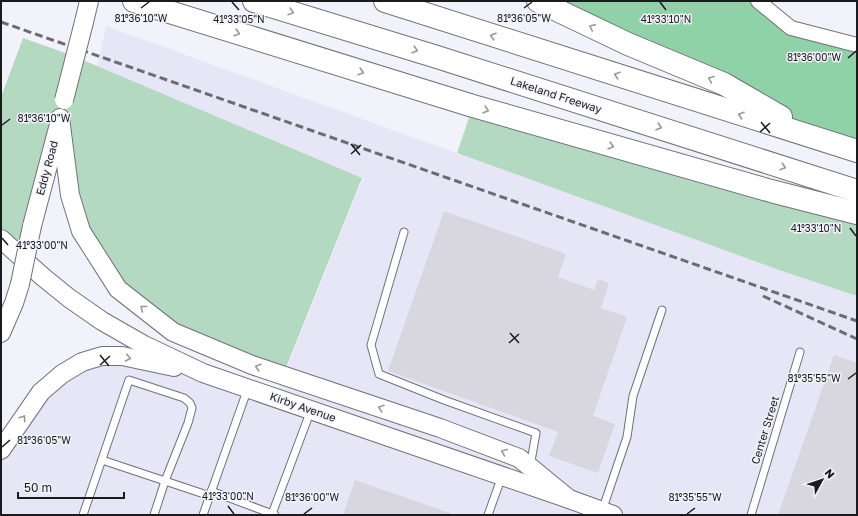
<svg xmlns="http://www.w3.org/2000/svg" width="858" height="516" font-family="'Golos Text',sans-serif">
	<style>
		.built { fill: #e7e6f6 }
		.green { fill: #b3dac0 }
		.forest { fill: #8fd2a7 }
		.building { fill: #d8d7df }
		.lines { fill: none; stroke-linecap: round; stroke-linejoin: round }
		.service-casing { stroke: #717178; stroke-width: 9 }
		.minor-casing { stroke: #717178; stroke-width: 16 }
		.tertiary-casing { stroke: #717178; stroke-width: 20 }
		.motorway-casing { stroke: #717178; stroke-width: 24 }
		.service { stroke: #fff; stroke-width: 7 }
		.minor { stroke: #fff; stroke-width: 14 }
		.tertiary { stroke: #fff; stroke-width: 18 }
		.motorway { stroke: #fff; stroke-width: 22 }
		.rail { stroke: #6c6c70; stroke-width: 3; stroke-dasharray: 8 4; stroke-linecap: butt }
		.tertiary-bridge-casing { stroke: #717178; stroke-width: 20; stroke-linecap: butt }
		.tertiary-bridge { stroke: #fff; stroke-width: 18 }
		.oneway { stroke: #98989a }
		.ticks { fill: none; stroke: #1b1b1e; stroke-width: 1.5 }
		.labels { text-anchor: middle; stroke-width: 3; stroke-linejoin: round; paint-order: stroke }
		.street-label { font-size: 11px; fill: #1b1b1e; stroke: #f2f2fa }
		.ticks-label { font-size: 10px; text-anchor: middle; fill: #1b1b1e; stroke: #f2f2fa; stroke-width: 3; stroke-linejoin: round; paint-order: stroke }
	</style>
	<rect width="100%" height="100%" fill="#f2f2fa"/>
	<polygon class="built" points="106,26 779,270 857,296 857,515 1,515 1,450 62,374 122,356 275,398 363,178 94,80"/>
	<g class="green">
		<polygon points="23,38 71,55 362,178 283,375 173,332 118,289 81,231 60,119 25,260 1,239 1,97"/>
		<polygon points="473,106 857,213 857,296 779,270 457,153"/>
	</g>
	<polygon class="forest" points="538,1 758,1 791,28 857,45 857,151"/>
	<g class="building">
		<polygon points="444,211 566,254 558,277 594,290 598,279 609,283 601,308 627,317 593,416 615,424 598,473 549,456 558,432 388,371"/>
		<polygon points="834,355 857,363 857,515 778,515"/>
		<polygon points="355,480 450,513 450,515 343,515"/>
	</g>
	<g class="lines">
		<defs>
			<g id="service">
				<polyline points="404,232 371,345 379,374 444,400 536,433 530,467"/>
				<polyline points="102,460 210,496"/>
				<polyline points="211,491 275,515"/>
				<polyline points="602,511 627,437 633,396 662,310"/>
				<polyline points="272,514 311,410"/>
				<polyline points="83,515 129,380 184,398 190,403 192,408 188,423 165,481 154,515"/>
				<polyline points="203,515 248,388"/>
				<polyline points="488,515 502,476"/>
				<polyline points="751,515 800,352"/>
			</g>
			<polyline id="minor" points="758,1 791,28 857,45"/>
			<g id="tertiary">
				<polyline points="84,22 89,1"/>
				<polyline points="60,118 70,195 81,231 118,289 173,332 252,365 440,428 519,458 569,499"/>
				<polyline points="32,226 58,128"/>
				<polyline points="1,239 43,277 69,298 102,321 144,345 203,373 569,499 613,515"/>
				<polyline points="1,333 14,303 20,284"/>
				<polyline points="1,450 41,392 62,374 82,362 102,356 122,356 174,367"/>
			</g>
			<g id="motorway">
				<polyline points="134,1 473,106 771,191 857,213"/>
				<polyline points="254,1 437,57 857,191"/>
				<polyline points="385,1 857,151"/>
				<polyline points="538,1 628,44 724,84 781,117"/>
			</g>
		</defs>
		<use href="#service" class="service-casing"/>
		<use href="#minor" class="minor-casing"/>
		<use href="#tertiary" class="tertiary-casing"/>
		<use href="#motorway" class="motorway-casing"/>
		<use href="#service" class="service"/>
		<use href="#minor" class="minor"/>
		<use href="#tertiary" class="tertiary"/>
		<use href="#motorway" class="motorway"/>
		<g class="rail">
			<polyline points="1,22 857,321"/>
			<polyline points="763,296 857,339"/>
		</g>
		<defs>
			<g id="tertiary-bridge">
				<polyline points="64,100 84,22"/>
				<polyline points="20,284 32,226"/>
			</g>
		</defs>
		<use href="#tertiary-bridge" class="tertiary-bridge-casing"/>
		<use href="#tertiary-bridge" class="tertiary-bridge"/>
	</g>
	<defs><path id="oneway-chevron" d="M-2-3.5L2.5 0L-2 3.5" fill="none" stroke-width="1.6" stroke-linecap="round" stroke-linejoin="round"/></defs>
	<g class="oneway">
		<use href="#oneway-chevron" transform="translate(291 12) rotate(17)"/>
		<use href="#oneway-chevron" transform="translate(592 27) rotate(-155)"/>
		<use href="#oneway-chevron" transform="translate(237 33) rotate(17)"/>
		<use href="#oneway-chevron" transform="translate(493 36) rotate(-162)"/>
		<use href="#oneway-chevron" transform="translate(415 50) rotate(17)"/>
		<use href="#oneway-chevron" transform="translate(361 72) rotate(17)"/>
		<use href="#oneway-chevron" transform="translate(617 75) rotate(-162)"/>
		<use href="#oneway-chevron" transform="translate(711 79) rotate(-157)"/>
		<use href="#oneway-chevron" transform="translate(486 110) rotate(16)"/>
		<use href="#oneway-chevron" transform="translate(741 115) rotate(-162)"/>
		<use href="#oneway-chevron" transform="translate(659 127) rotate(18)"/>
		<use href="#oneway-chevron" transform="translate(611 146) rotate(16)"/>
		<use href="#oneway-chevron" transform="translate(783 167) rotate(18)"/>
		<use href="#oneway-chevron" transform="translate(143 308) rotate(-142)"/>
		<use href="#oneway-chevron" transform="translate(128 358) rotate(11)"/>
		<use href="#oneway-chevron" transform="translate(258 367) rotate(-162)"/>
		<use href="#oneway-chevron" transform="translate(381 408) rotate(-161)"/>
		<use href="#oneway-chevron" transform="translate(23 418) rotate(-56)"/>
		<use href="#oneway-chevron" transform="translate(504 452) rotate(-159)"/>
	</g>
	<path class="ticks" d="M 232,2 L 239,10M 660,2 L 666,10M 141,8 L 149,2M 524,8 L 532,2M 848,58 L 856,51M 761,122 L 770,133M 2,125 L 10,119M 760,132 L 770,123M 351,144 L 360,155M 351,154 L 361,145M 850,228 L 856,236M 2,238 L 8,245M 510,333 L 519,343M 509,343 L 519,334M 100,355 L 109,366M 100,365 L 110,356M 848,379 L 856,373M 2,447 L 10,440M 228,506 L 234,514M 304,514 L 312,508M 687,514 L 695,508"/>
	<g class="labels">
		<g class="street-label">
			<text transform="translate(556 95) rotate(18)" y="4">Lakeland Freeway</text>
			<text transform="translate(47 168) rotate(-75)" y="4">Eddy Road</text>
			<text transform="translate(303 407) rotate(19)" y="4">Kirby Avenue</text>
			<text transform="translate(765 430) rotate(-73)" y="4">Center Street</text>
		</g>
	</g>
	<g class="ticks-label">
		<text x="141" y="22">81°36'10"W</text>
		<text x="524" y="22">81°36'05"W</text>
		<text x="239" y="23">41°33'05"N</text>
		<text x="666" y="23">41°33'10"N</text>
		<text x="814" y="61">81°36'00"W</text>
		<text x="44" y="122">81°36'10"W</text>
		<text x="816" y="232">41°33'10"N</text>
		<text x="42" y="249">41°33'00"N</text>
		<text x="814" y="382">81°35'55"W</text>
		<text x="44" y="444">81°36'05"W</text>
		<text x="228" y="500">41°33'00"N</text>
		<text x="312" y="501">81°36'00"W</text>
		<text x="695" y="501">81°35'55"W</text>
	</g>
	<rect width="858" height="516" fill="none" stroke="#1b1b1e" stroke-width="4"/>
	<g transform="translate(822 480) rotate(50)" stroke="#f2f2fa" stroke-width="3" paint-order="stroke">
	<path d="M0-3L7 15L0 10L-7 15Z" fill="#1b1b1e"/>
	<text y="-6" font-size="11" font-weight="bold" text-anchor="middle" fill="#1b1b1e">N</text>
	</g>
	<path d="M18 492v6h106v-6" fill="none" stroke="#1b1b1e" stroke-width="2"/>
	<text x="24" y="492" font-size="12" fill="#1b1b1e" stroke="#f2f2fa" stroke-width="3" paint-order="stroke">50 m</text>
</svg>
